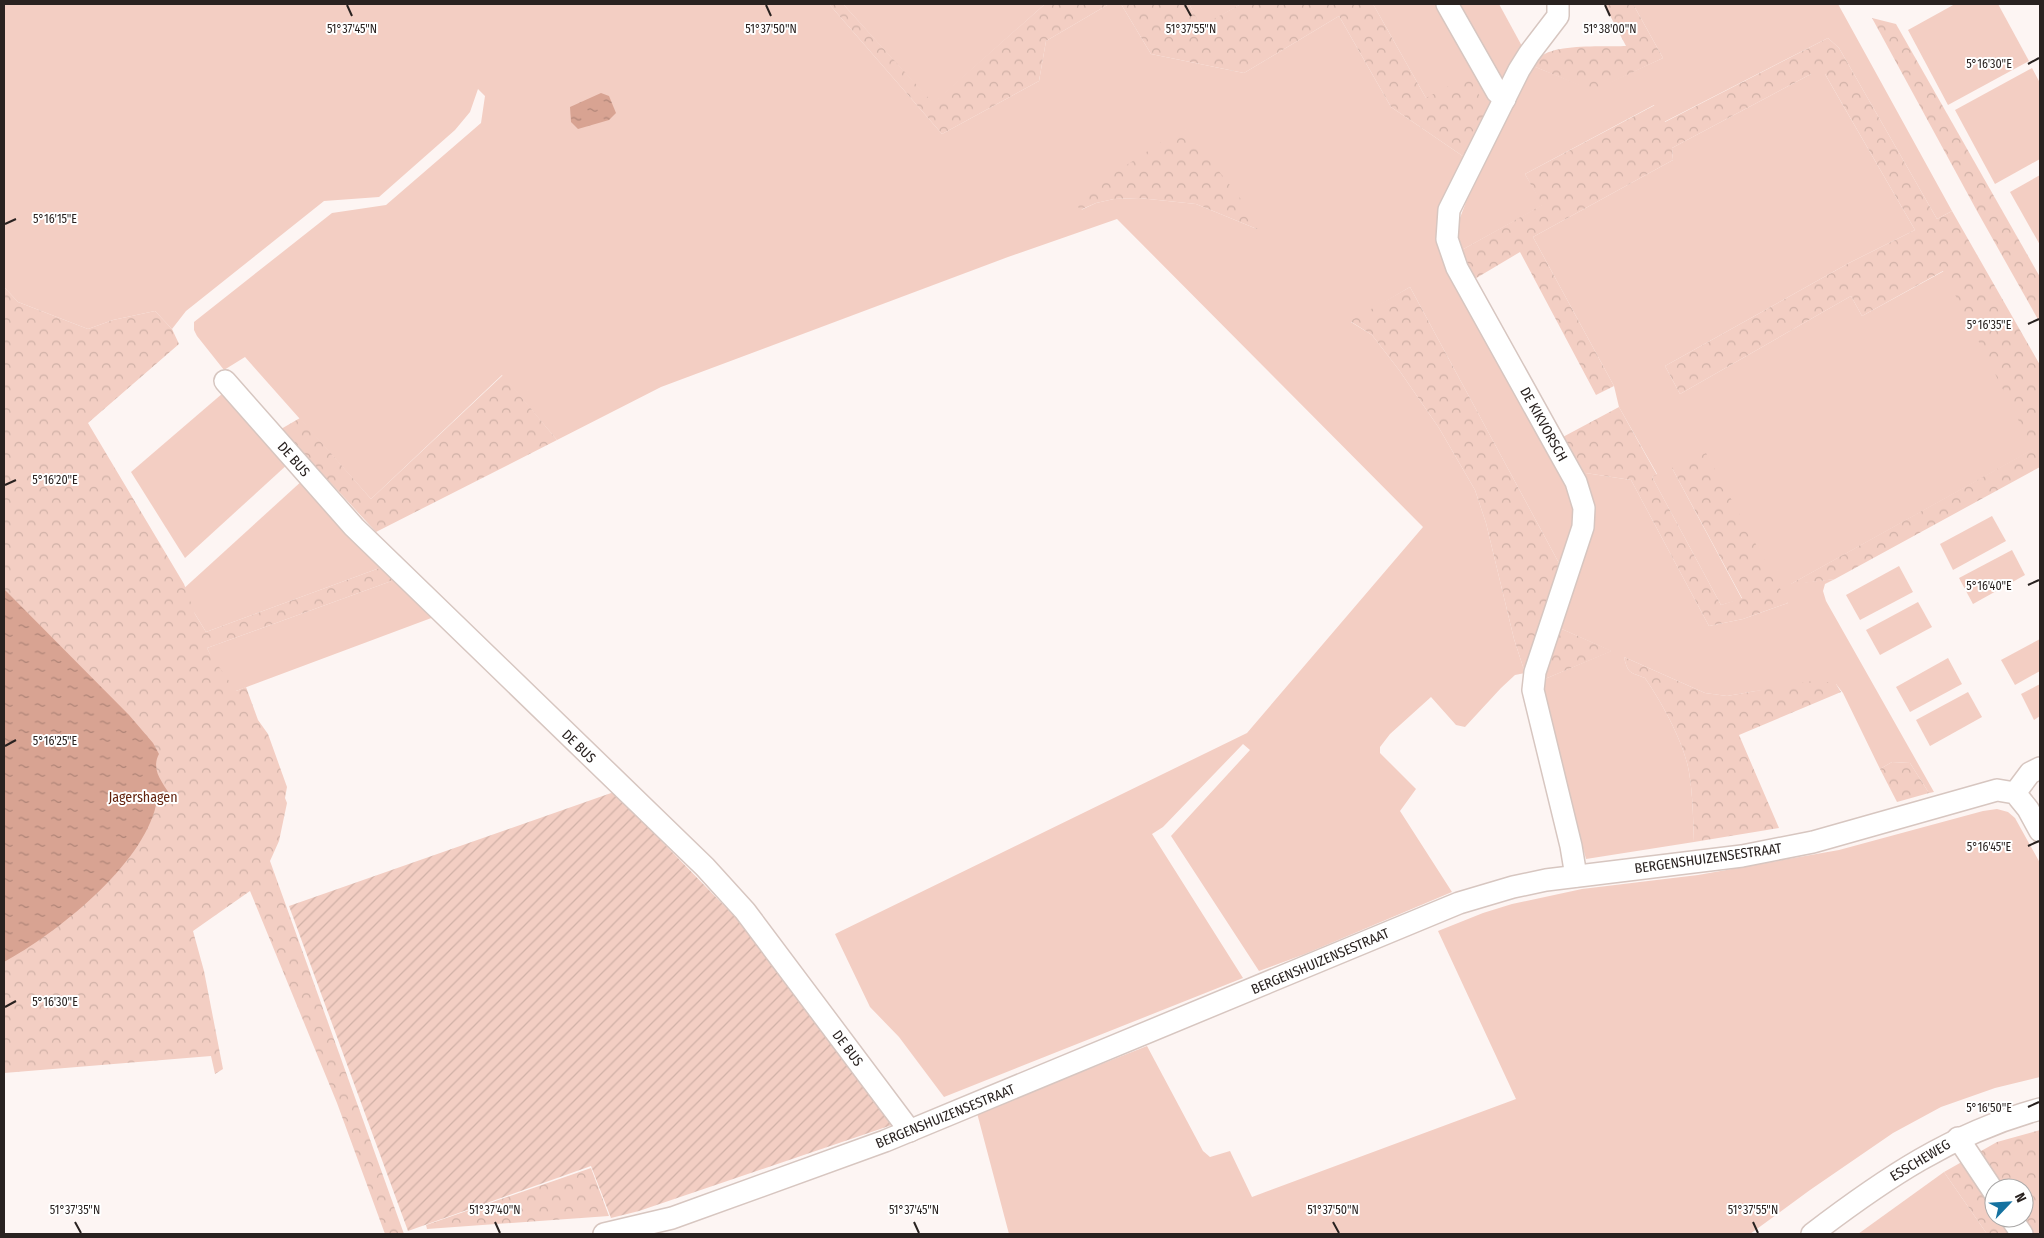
<svg xmlns="http://www.w3.org/2000/svg" width="2044" height="1238" font-family="'Fira Sans Condensed',sans-serif">
	<style>
		.grass { fill: #f3cec3; fill-rule: evenodd }
		.forest { fill: url(#forest-crowns); fill-rule: evenodd }
		.garden { fill: url(#garden-furrows) }
		.water { fill: url(#water-ripples) }
		.lines { fill: none; stroke-linecap: round; stroke-linejoin: round }
		.minor-casing { stroke: #d7c6c0; stroke-width: 24 }
		.minor { stroke: #fff; stroke-width: 21 }
		.ticks { fill: none; stroke: #292220; stroke-width: 2 }
		.labels { text-anchor: middle; stroke-width: 4; stroke-linejoin: round; paint-order: stroke }
		.street-label { font-size: 14px; fill: #292220; stroke: #fff }
		.park-label { font-size: 14px; fill: #63230e; stroke: #fff }
		.ticks-label { font-size: 12px; text-anchor: middle; fill: #292220; stroke: #fff; stroke-width: 4; stroke-linejoin: round; paint-order: stroke }
	</style>
	<defs>
		<pattern id="forest-crowns" width="20" height="18" patternUnits="userSpaceOnUse" patternTransform="scale(1.25)"><rect width="20" height="18" fill="#f3cec3"/><path d="M2 6a3 3 0 1 1 6 0M12 15a3 3 0 1 1 6 0" fill="none" stroke="#d0b1a7"/></pattern>
		<pattern id="garden-furrows" width="10" height="10" patternUnits="userSpaceOnUse" patternTransform="scale(1.25)"><rect width="10" height="10" fill="#f3cec3"/><path d="M-1 1l2-2M0 10L10 0M9 11l2-2" fill="none" stroke="#d0b1a7"/></pattern>
		<pattern id="water-ripples" width="26" height="14" patternUnits="userSpaceOnUse" patternTransform="scale(1.25)"><rect width="26" height="14" fill="#d8a392"/><path d="M2 4q2-2 4 0t4 0M15 11q2-2 4 0t4 0" fill="none" stroke="#af8477"/></pattern>
	</defs>
	<rect width="100%" height="100%" fill="#fdf5f3"/>
	<g class="grass">
		<path d="M 4,4 L 829,4 L 942,134 L 1039,81 L 1046,41 L 1109,4 L 1121,4 L 1151,54 L 1244,73 L 1339,16 L 1391,107 L 1467,159 L 1437,219 L 1438,232 L 1578,498 L 1578,517 L 1560,565 L 1410,287 L 1351,322 L 1372,335 L 1399,370 L 1439,428 L 1475,490 L 1486,523 L 1514,639 L 1525,673 L 1515,675 L 1501,688 L 1465,727 L 1456,725 L 1431,697 L 1390,734 L 1380,747 L 1380,753 L 1416,789 L 1400,811 L 1452,892 L 1305,954 L 1259,971 L 1171,836 L 1250,750 L 1243,744 L 1163,827 L 1152,834 L 1243,978 L 944,1097 L 899,1037 L 870,1007 L 835,934 L 1247,733 L 1423,527 L 1117,219 L 1008,257 L 661,387 L 557,440 L 502,375 L 371,499 L 245,357 L 224,370 L 197,336 L 194,330 L 194,322 L 332,213 L 386,205 L 481,123 L 485,96 L 478,89 L 470,112 L 455,130 L 379,197 L 324,201 L 186,311 L 172,329 L 155,311 L 113,320 L 88,329 L 18,302 L 4,287 ZM 1184,128 L 1257,229 L 1196,204 L 1139,198 L 1114,199 L 1096,203 L 1081,210 Z"/>
		<polygon points="843,4 1045,4 933,104"/>
		<polygon points="1189,4 1241,4 1201,27"/>
		<polygon points="1373,4 1499,4 1523,48 1490,116 1426,98"/>
		<polygon points="1633,4 1838,4 1952,211 1937,219 1839,48 1828,38 1664,122 1654,105 1525,174 1543,205 1460,251 1455,231 1466,202 1533,66 1593,90 1663,58"/>
		<polygon points="1955,4 1998,4 2029,61 1948,105 1908,30"/>
		<polygon points="2032,68 2040,83 2040,159 1995,184 1955,110"/>
		<path d="M 1820,73 L 1825,74 L 1833,88 L 1915,230 L 1849,263 L 1665,366 L 1680,394 L 1851,296 L 1862,316 L 1944,271 L 2034,449 L 1791,584 L 1835,579 L 1825,584 L 1823,591 L 1826,601 L 1934,792 L 1929,793 L 1910,763 L 1892,762 L 1880,769 L 1843,693 L 1836,684 L 1756,691 L 1727,696 L 1705,693 L 1624,657 C 1628,674 1630,672 1645,678 C 1662,703 1684,742 1689,772 C 1693,795 1693,819 1694,842 L 1586,859 L 1539,691 L 1540,681 L 1611,651 L 1555,626 L 1591,511 L 1579,472 L 1631,480 L 1709,626 L 1743,619 L 1788,603 L 1672,468 L 1742,599 L 1721,605 L 1652,477 L 1657,474 L 1619,407 L 1614,386 L 1533,237 L 1673,160 L 1672,148 L 1811,74 Z"/>
		<polygon points="2040,175 2040,245 2010,192"/>
		<polygon points="223,393 289,463 185,558 131,472"/>
		<polygon points="304,479 385,566 206,632 181,591"/>
		<polygon points="1992,516 2006,541 1953,570 1940,544"/>
		<polygon points="2012,550 2025,575 1973,604 1959,578"/>
		<polygon points="1899,566 1913,592 1860,620 1846,595"/>
		<polygon points="397,579 434,617 228,694 207,648"/>
		<polygon points="1918,602 1932,627 1880,655 1866,630"/>
		<polygon points="2040,639 2040,671 2015,685 2001,660"/>
		<polygon points="1948,658 1962,684 1910,712 1896,687"/>
		<polygon points="2040,684 2040,716 2034,720 2021,694"/>
		<polygon points="1968,692 1982,717 1930,746 1916,720"/>
		<polygon points="1997,809 2008,812 2015,818 2040,863 2040,1077 1995,1088 1941,1107 1893,1133 1810,1190 1750,1234 1009,1234 977,1113 1147,1046 1203,1151 1210,1157 1230,1151 1252,1197 1516,1099 1438,931 1483,913 1512,904 1582,889 1698,875 1839,850 1983,811"/>
		<polygon points="1944,1172 1987,1234 1858,1234"/>
	</g>
	<g class="forest">
		<polygon points="829,4 843,4 933,103 1045,4 1109,4 1046,41 1039,81 942,134"/>
		<polygon points="1121,4 1189,4 1201,26 1241,4 1373,4 1426,98 1469,75 1490,116 1467,159 1391,107 1339,16 1244,73 1151,54"/>
		<path d="M 1604,4 L 1633,4 L 1663,58 L 1593,91 L 1533,66 C 1535,63 1538,59 1540,57 C 1556,43 1606,47 1626,46 Z"/>
		<polygon points="1872,18 1896,24 2040,277 2040,323 1977,211"/>
		<polygon points="1828,38 1839,48 1937,219 1952,211 2040,365 2040,467 1835,579 1789,585 2033,449 1943,271 1862,316 1851,296 1680,394 1665,366 1849,263 1915,230 1825,74 1811,74 1672,148 1673,160 1533,237 1614,386 1596,395 1520,252 1473,280 1460,251 1542,205 1525,174 1655,105 1665,122"/>
		<polygon points="1184,127 1259,222 1257,229 1196,204 1139,198 1114,199 1096,203 1080,210 1074,200"/>
		<polygon points="4,287 18,302 88,329 113,320 155,311 172,329 179,344 88,423 184,584 195,614 206,632 385,566 397,579 207,648 210,654 236,691 246,687 258,720 268,734 287,787 285,798 287,803 279,841 270,861 404,1234 385,1234 337,1103 250,891 193,931 204,971 223,1069 215,1074 211,1056 4,1073"/>
		<polygon points="1410,287 1560,565 1525,673 1514,639 1486,523 1475,490 1439,428 1399,370 1372,335 1350,321"/>
		<polygon points="503,375 557,440 376,532 281,429 300,418 371,499"/>
		<polygon points="1619,407 1657,475 1652,477 1721,605 1742,598 1672,468 1706,453 1788,603 1743,619 1709,626 1631,480 1579,472 1561,438"/>
		<polygon points="1555,626 1612,651 1540,681"/>
		<path d="M 1624,657 L 1705,693 L 1727,696 L 1818,680 L 1836,684 L 1841,692 L 1739,735 L 1779,828 L 1694,842 C 1693,819 1693,795 1689,772 C 1684,742 1662,703 1645,678 C 1630,672 1628,674 1624,657 Z"/>
		<polygon points="1892,762 1910,763 1929,793 1897,802 1880,769"/>
		<path d="M 2040,1130 L 2040,1234 L 1987,1234 L 1944,1172 L 1997,1142 ZM 1994,1188 L 2024,1188 L 2024,1218 L 1994,1218 Z"/>
		<polygon points="591,1168 609,1216 427,1229 426,1225"/>
	</g>
	<polygon class="garden" points="614,792 741,923 892,1125 639,1211 611,1218 591,1166 408,1231 289,906"/>
	<g class="water">
		<polygon points="601,93 609,96 616,113 609,120 578,129 571,122 570,107"/>
		<path d="M 4,589 L 129,715 L 153,743 L 159,754 C 150,771 164,784 172,798 L 156,805 C 143,865 56,934 4,962 Z"/>
	</g>
	<g class="lines">
		<defs>
			<g id="minor">
				<polyline points="1447,4 1497,92 1505,99"/>
				<polyline points="1558,4 1558,16 1529,54 1519,70 1449,210 1447,239 1457,268 1576,482 1584,508 1583,527 1535,672 1533,690 1571,846 1576,876"/>
				<polyline points="225,381 354,527 705,867 745,911 910,1131"/>
				<polyline points="2015,793 2030,773 2040,768"/>
				<polyline points="1958,1138 1994,1192"/>
				<polyline points="2011,1218 2022,1234"/>
				<polyline points="604,1234 672,1218 885,1141 1459,903 1513,887 1546,880 1742,856 1813,842 1997,790 2015,793 2028,809 2040,831"/>
				<path d="M 1812,1234 C 1884,1179 1952,1133 2040,1109"/>
			</g>
		</defs>
		<use href="#minor" class="minor-casing"/>
		<use href="#minor" class="minor"/>
	</g>
	<path class="ticks" d="M 347,5 L 352,16M 766,5 L 771,16M 1185,5 L 1191,16M 1605,5 L 1610,16M 2028,64 L 2039,58M 5,224 L 16,219M 2028,324 L 2039,319M 5,485 L 16,480M 2028,585 L 2039,580M 5,746 L 16,740M 2028,846 L 2039,841M 5,1007 L 16,1001M 2028,1107 L 2039,1102M 75,1222 L 81,1233M 495,1222 L 500,1233M 914,1222 L 919,1233M 1333,1222 L 1339,1233M 1753,1222 L 1758,1233"/>
	<g class="labels">
		<g class="street-label">
			<text transform="translate(1544 424) rotate(61)" y="5">DE KIKVORSCH</text>
			<text transform="translate(294 459) rotate(49)" y="5">DE BUS</text>
			<text transform="translate(579 746) rotate(44)" y="5">DE BUS</text>
			<text transform="translate(1708 858) rotate(-8)" y="5">BERGENSHUIZENSESTRAAT</text>
			<text transform="translate(1320 961) rotate(-23)" y="5">BERGENSHUIZENSESTRAAT</text>
			<text transform="translate(848 1048) rotate(53)" y="5">DE BUS</text>
			<text transform="translate(945 1116) rotate(-22)" y="5">BERGENSHUIZENSESTRAAT</text>
			<text transform="translate(1920 1160) rotate(-31)" y="5">ESSCHEWEG</text>
		</g>
		<g class="park-label">
			<text x="143" y="802">Jagershagen</text>
		</g>
	</g>
	<g class="ticks-label">
		<text x="352" y="33">51°37'45"N</text>
		<text x="771" y="33">51°37'50"N</text>
		<text x="1191" y="33">51°37'55"N</text>
		<text x="1610" y="33">51°38'00"N</text>
		<text x="1989" y="68">5°16'30"E</text>
		<text x="55" y="223">5°16'15"E</text>
		<text x="1989" y="329">5°16'35"E</text>
		<text x="55" y="484">5°16'20"E</text>
		<text x="1989" y="590">5°16'40"E</text>
		<text x="55" y="745">5°16'25"E</text>
		<text x="1989" y="851">5°16'45"E</text>
		<text x="55" y="1006">5°16'30"E</text>
		<text x="1989" y="1112">5°16'50"E</text>
		<text x="75" y="1214">51°37'35"N</text>
		<text x="495" y="1214">51°37'40"N</text>
		<text x="914" y="1214">51°37'45"N</text>
		<text x="1333" y="1214">51°37'50"N</text>
		<text x="1753" y="1214">51°37'55"N</text>
	</g>
	<rect width="2044" height="1238" fill="none" stroke="#292220" stroke-width="10"/>
	<g transform="translate(2009 1203) rotate(65)"><circle r="24" fill="#ffffff" stroke="#a9a7a6"/>
	<path d="M0-4L9 19L0 12L-9 19Z" fill="#1572a0"/>
	<text y="-8" font-size="14" font-weight="bold" text-anchor="middle" fill="#292220">N</text>
	</g>
</svg>
